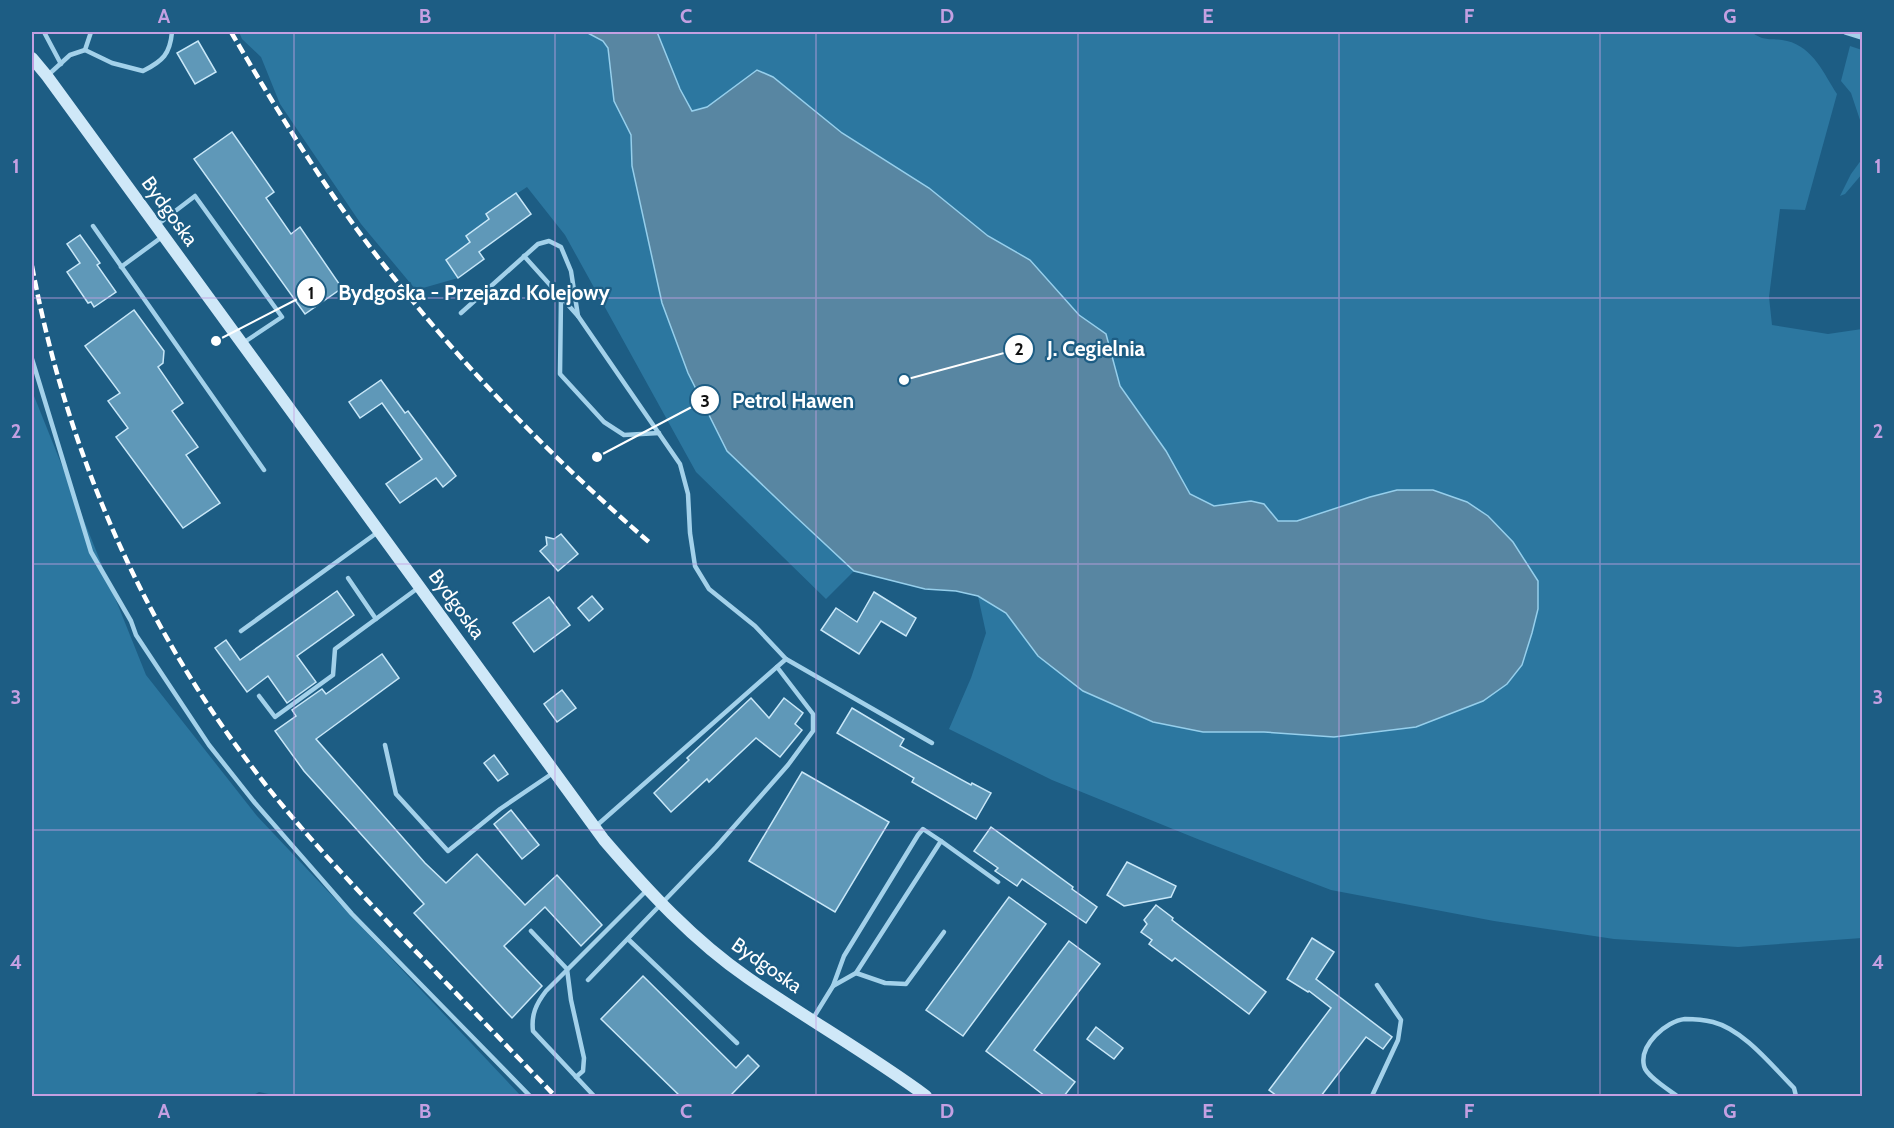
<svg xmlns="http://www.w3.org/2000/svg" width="1894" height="1128" font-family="Cabin,sans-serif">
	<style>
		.green { fill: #2c77a0 }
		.water { fill: #5886a2; stroke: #96cfec; stroke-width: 1.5 }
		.building { fill: #5f98b8; stroke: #c8e7f8; stroke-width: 1.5 }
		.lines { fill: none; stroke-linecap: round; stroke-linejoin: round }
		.lane { stroke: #a3d1ea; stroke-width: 4.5 }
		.street { stroke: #a3d1ea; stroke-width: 6 }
		.secondary { stroke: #cfe8f8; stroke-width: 12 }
		.rail { stroke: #fff; stroke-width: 4.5; stroke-dasharray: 10 4.5; stroke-linecap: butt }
		.grid { fill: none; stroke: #c4a0e2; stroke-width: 1.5; stroke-opacity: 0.55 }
		.labels { text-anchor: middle; stroke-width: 4.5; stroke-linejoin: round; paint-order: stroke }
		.street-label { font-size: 20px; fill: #fff; stroke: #1d5d84 }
		.leader { fill: none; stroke: #fff; stroke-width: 2 }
		.callout-dot { fill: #fff; stroke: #1d5d84; stroke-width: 2 }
		.mark-label { font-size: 18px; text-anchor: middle; font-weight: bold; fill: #111 }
		.callout-label { font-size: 21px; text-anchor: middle; font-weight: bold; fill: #fff; stroke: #1d5d84; stroke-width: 4.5; stroke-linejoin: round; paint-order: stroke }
		.neatline { fill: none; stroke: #c4a0e2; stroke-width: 2 }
		.grid-label { font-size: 20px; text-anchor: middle; font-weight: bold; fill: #c4a0e2 }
	</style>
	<rect width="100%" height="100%" fill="#1d5d84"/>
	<g class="green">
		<polygon points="239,32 586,32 603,41 608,48 614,101 631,135 633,166 662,303 688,373 727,451 796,517 854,571 826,599 696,472 565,235 527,187 486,214 489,219 466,236 470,242 446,260 458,278 416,290 361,224 280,104 261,57 242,39"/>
		<path d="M 657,32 L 1751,32 C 1767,43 1770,37 1787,41 C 1813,47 1824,74 1837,94 L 1805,210 L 1780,209 L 1769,297 L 1772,325 L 1828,334 L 1862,329 L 1862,938 L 1738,947 L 1614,939 L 1494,921 L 1331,890 L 1200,840 L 1052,780 L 949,729 L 971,678 L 986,633 L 978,596 L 1006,613 L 1038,656 L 1083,691 L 1153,722 L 1203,732 L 1264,732 L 1334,737 L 1416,727 L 1483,701 L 1507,684 L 1522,665 L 1433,490 L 1397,490 L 1370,497 L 1297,521 L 1278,521 L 1251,501 L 1214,506 L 1190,494 L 1166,451 L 1120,386 L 1106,334 L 1079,315 L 1030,260 L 988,236 L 929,188 L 842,133 L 773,77 L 745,79 L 707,107 L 692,111 L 680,89 Z"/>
		<polygon points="1850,46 1862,50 1862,126 1851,93 1841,81"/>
		<polygon points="1862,159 1862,174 1845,194 1840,196 1851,174"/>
		<polygon points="32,391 146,675 257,816 521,1096 278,1096 259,1092 252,1096 32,1096"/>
	</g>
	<polygon class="water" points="586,32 657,32 680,89 692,111 707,107 757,70 773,77 842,133 929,188 988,236 1030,260 1079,315 1106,334 1120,386 1166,451 1190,494 1214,506 1251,501 1264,504 1278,521 1297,521 1370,497 1397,490 1433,490 1467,502 1488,516 1513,542 1538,581 1538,609 1532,633 1522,665 1507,684 1483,701 1416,727 1334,737 1264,732 1203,732 1153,722 1083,691 1038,656 1006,613 978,596 956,591 925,589 854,571 796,517 727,451 688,373 662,303 632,166 631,135 614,101 608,48 603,41"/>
	<g class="building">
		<polygon points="198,41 216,72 195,84 177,53"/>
		<polygon points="232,132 274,192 266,198 291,234 300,227 342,288 305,314 194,159"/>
		<polygon points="516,193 531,214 479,252 484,259 458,278 446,260 470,242 466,236 489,219 486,214"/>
		<polygon points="80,235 100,263 97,265 116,292 94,307 91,302 88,303 67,272 80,263 67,244"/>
		<polygon points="134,310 164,351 163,363 158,367 183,403 172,411 198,447 186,455 220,503 183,528 116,437 128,428 108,401 120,393 85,346"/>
		<polygon points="381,380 405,413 408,411 456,476 443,487 436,478 400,503 386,484 422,459 382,403 360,418 349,402"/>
		<polygon points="561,534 578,554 558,571 540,551 547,545 546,537 554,539"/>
		<polygon points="337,591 354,615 297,656 316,682 287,703 268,676 247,692 215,648 226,640 240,660"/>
		<polygon points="874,592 916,618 906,636 881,621 859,654 821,630 836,608 857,622"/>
		<polygon points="592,596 603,609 589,621 578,608"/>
		<polygon points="549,597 570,625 534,652 513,623"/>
		<polygon points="382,654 399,678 316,739 425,863 446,883 477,854 525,905 557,875 602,925 581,946 545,907 504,946 542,986 512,1018 414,913 424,904 304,771 275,731 296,716 292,710 322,689 326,694"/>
		<polygon points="562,690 576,708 557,722 544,704"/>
		<polygon points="751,698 769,718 784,698 803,713 795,724 802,730 780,757 756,738 709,782 707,779 671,812 654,793 689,760 687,758"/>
		<polygon points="852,708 904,739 900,746 971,785 972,783 991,793 976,819 912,782 914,778 837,733"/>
		<polygon points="494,755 508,774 498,781 484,763"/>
		<polygon points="802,772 889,822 835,912 749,861"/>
		<polygon points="511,810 539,845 522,859 494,824"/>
		<polygon points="991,827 1073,887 1072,889 1097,907 1086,923 1022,879 1017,886 995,871 998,868 974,851"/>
		<polygon points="1127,862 1176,886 1171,897 1124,906 1107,895"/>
		<polygon points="1009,897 1046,924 963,1036 926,1010"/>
		<polygon points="1156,905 1173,918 1172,920 1266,992 1249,1014 1175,958 1172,961 1149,944 1152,940 1141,932 1147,924 1144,920"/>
		<polygon points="1312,938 1334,952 1316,979 1392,1037 1383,1049 1366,1037 1321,1096 1277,1096 1269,1090 1331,1008 1309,991 1308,992 1287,979"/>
		<polygon points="1069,941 1100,964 1034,1050 1075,1082 1064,1096 1045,1096 986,1051"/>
		<polygon points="643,976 736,1068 748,1055 759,1066 730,1096 680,1096 601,1019"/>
		<polygon points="1096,1027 1123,1048 1114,1059 1087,1039"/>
	</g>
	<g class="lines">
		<g class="lane">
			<polyline points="44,32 61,64"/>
			<polyline points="85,50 91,32"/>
			<path d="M 47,76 L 70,55 L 85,50 L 112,63 L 143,71 C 163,61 170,54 172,32"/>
			<polyline points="157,225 195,196 282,317 243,343"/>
			<polyline points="93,226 264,470"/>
			<polyline points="524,256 578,316"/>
			<polyline points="121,267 162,237"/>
			<polyline points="561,297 560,374 604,422 624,435 659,433"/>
			<polyline points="461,313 538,244 549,241 561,247 571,271 578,316 680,464 688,494 690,533 695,566 709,589 755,626 786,659 595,827"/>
			<polyline points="32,359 91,552 131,621 136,635 209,745 255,803 352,914 530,1096"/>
			<polyline points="348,578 376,619"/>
			<polyline points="241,631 378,532"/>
			<polyline points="786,659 932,743"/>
			<polyline points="259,696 275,717 333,675 335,649 418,588"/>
			<polyline points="385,745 396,794 448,851 500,809 553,773"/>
			<polyline points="531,931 567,969 571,1000 584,1058 583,1071 576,1077"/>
			<polyline points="628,939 737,1043"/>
			<polyline points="856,973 885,983 906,984 944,932"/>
			<polyline points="588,980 716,847 788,765 813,731 813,714 777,667"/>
			<polyline points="833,986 844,956 918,835 923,829 941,841"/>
			<polyline points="812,1020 833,986 856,973 941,841 998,882"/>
			<path d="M 594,1096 L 533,1031 C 531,1015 536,1004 546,991 L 647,890"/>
			<polyline points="1372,1096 1398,1040 1401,1020 1377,985"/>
			<path d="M 1677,1096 C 1669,1090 1646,1076 1644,1066 C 1639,1045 1666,1021 1685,1019 C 1693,1019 1705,1020 1713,1022 C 1744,1030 1772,1066 1794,1088 L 1796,1096"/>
		</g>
		<polyline class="street" points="1846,32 1862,37"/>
		<path class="secondary" d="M 32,58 L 47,76 L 604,840 C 648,891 693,940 748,978 C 807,1019 869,1054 926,1096"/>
		<g class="rail">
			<path d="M 231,32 C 277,110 324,188 380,260 C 460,364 551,457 650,543"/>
			<path d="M 32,266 C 66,448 140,620 252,767 C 298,828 350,882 402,937 C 453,990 504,1043 555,1096"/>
		</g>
	</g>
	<path class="grid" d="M 294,32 L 294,1096M 555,32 L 555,1096M 816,32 L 816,1096M 1078,32 L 1078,1096M 1339,32 L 1339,1096M 1600,32 L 1600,1096M 32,298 L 1862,298M 32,564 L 1862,564M 32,830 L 1862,830"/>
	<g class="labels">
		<g class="street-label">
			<text transform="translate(170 211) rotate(54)" y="7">Bydgoska</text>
			<text transform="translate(457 604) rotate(54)" y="7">Bydgoska</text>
			<text transform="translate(767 965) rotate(35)" y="7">Bydgoska</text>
		</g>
	</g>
	<path class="leader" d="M216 341L311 292M904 380L1019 349M597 457L705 400"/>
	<g class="callout-dot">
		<circle cx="216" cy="341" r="6"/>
		<circle cx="904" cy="380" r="6"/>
		<circle cx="597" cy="457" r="6"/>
		<circle cx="311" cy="292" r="15"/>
		<circle cx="1019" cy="349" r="15"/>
		<circle cx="705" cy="400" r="15"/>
	</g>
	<g class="mark-label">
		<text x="311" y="299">1</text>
		<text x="1019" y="355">2</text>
		<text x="705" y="407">3</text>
	</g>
	<g class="callout-label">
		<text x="474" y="300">Bydgoska - Przejazd Kolejowy</text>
		<text x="1096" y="356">J. Cegielnia</text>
		<text x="793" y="408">Petrol Hawen</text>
	</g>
	<rect width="1894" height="1128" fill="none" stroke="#1d5d84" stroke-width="66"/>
	<rect x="33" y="33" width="1828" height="1062" class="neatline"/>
	<g class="grid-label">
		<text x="164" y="23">A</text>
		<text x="425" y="23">B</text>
		<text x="686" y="23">C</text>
		<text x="947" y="23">D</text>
		<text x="1208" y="23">E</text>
		<text x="1469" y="23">F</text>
		<text x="1730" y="23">G</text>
		<text x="16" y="173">1</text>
		<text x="1878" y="173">1</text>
		<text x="16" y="438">2</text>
		<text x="1878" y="438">2</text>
		<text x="16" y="704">3</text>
		<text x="1878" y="704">3</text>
		<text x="16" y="969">4</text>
		<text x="1878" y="969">4</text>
		<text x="164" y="1118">A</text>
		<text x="425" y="1118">B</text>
		<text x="686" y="1118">C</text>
		<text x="947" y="1118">D</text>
		<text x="1208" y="1118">E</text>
		<text x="1469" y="1118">F</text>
		<text x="1730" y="1118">G</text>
	</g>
</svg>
